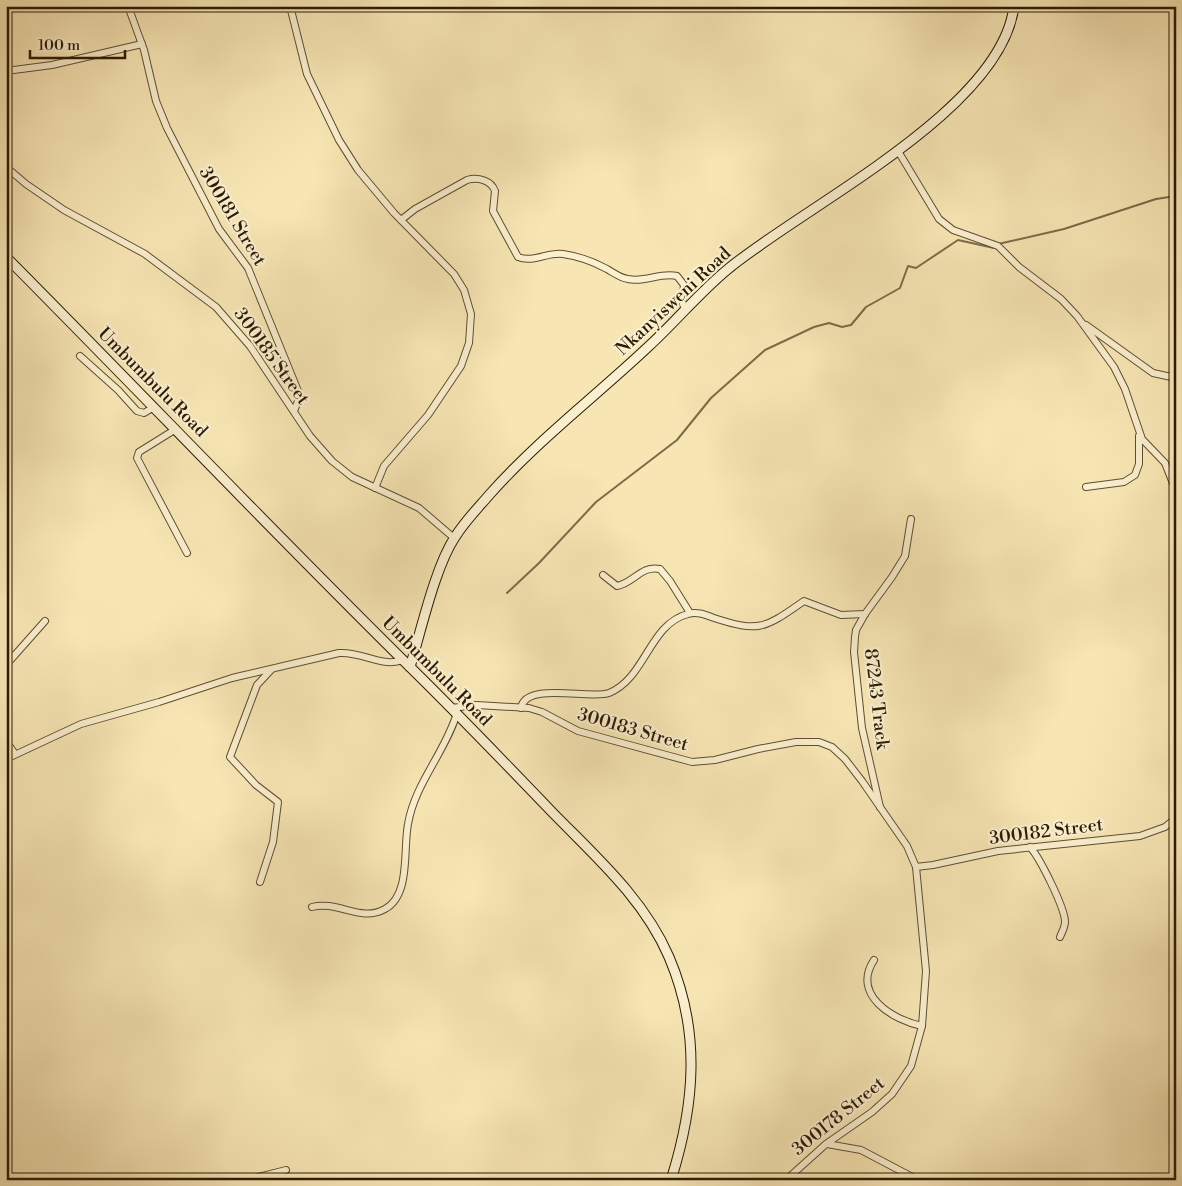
<svg xmlns="http://www.w3.org/2000/svg" width="1182" height="1186" font-family="'Libre Bodoni',serif">
	<style>
		.lines { fill: none; stroke-linecap: round; stroke-linejoin: round }
		.stream { stroke: #7c6b4a; stroke-width: 2 }
		.street-casing { stroke: #5e4e31; stroke-width: 8 }
		.secondary-casing { stroke: #2b1b05; stroke-width: 11 }
		.street { stroke: #faefce; stroke-width: 6 }
		.secondary { stroke: #faefce; stroke-width: 9 }
		.labels { text-anchor: middle; stroke-width: 4.5; stroke-linejoin: round; paint-order: stroke }
		.street-label { font-size: 18px; fill: #2b1b05; stroke: #faefce }
	</style>
	<rect width="100%" height="100%" fill="#f7e6b4"/>
	<filter id="stains"><feTurbulence type="fractalNoise" baseFrequency=".004" numOctaves="4"/><feColorMatrix values="0 0 0 0 .2 0 0 0 0 .09 0 0 0 0 .02 0 0 0 .5 -.17"/></filter>
	<radialGradient id="worn" r=".72"><stop offset=".6" stop-color="#630" stop-opacity="0"/><stop offset="1" stop-color="#630" stop-opacity=".3"/></radialGradient>
	<g class="lines">
		<g class="stream">
			<polyline points="445,6 446,11"/>
			<polyline points="998,244 1064,229 1156,199 1176,196"/>
			<polyline points="507,593 539,563 596,502 677,440 711,398 765,350 814,327 829,323 842,327 851,325 866,307 900,288 908,266 916,268 958,240 994,248"/>
		</g>
		<defs>
			<g id="street">
				<polyline points="128,6 144,50 156,101 167,128 219,229 248,268 300,396 294,411"/>
				<polyline points="290,6 307,74 339,140 358,170 394,213 454,274 464,290 471,314 469,343 461,366 428,415 384,466 375,488"/>
				<polyline points="6,71 52,65 142,44"/>
				<polyline points="898,151 939,219 953,230 998,246 1019,267 1061,299 1077,316 1114,367 1125,389 1142,439 1165,463 1176,491"/>
				<polyline points="6,167 26,184 64,210 145,254 216,307 250,346 310,436 332,461 352,477 419,508 454,538"/>
				<path d="M 401,220 L 415,209 L 467,180 C 478,177 491,180 495,191 L 493,211 L 518,257 C 533,263 547,252 563,254 C 578,256 594,262 607,269 C 614,273 620,278 628,279 C 645,283 660,272 677,276 L 684,285 L 682,301 L 685,310"/>
				<polyline points="1086,325 1153,373 1176,378"/>
				<polyline points="80,356 118,390 137,411 144,413 154,407"/>
				<polyline points="176,429 139,452 137,458 187,553"/>
				<polyline points="1086,487 1124,482 1135,475 1139,464 1139,436"/>
				<path d="M 603,575 L 617,586 C 634,583 641,565 660,569 L 670,581 L 690,613"/>
				<polyline points="6,665 45,621"/>
				<polyline points="451,708 477,705 529,708 542,712 578,731 692,762 715,760 758,749 796,742 819,742 832,747 845,759 862,781 907,846 916,867 926,971 922,1026 911,1066 892,1094 872,1112 826,1144 786,1180"/>
				<path d="M 521,708 C 526,681 590,700 609,693 C 646,678 649,624 688,614 C 697,611 706,615 714,618 C 760,633 765,628 804,601 L 841,615 L 865,614"/>
				<polyline points="6,741 15,754"/>
				<path d="M 6,759 L 81,724 L 159,702 L 232,678 L 339,653 C 362,651 381,668 403,660"/>
				<polyline points="880,807 862,728 854,652 855,637 856,630 865,614 892,577 905,556 911,519"/>
				<path d="M 1030,847 C 1040,858 1065,908 1065,922 C 1065,927 1062,932 1060,937"/>
				<polyline points="916,867 933,865 998,851 1140,836 1165,827 1176,818"/>
				<polyline points="260,882 273,842 278,802 256,785 230,757 257,685 271,670"/>
				<path d="M 312,907 C 338,900 360,923 385,909 C 411,895 403,849 408,824 C 415,783 445,753 457,713"/>
				<path d="M 874,960 C 851,995 893,1020 922,1026"/>
				<polyline points="827,1144 861,1150 918,1180"/>
				<polyline points="247,1180 286,1170"/>
			</g>
			<g id="secondary">
				<path d="M 6,257 C 141,393 274,533 410,667 C 459,715 506,764 553,813 C 596,857 644,899 669,957 C 701,1032 695,1104 671,1180"/>
				<path d="M 410,667 C 421,631 435,567 455,537 C 465,521 478,508 490,494 C 539,439 596,396 649,346 C 676,321 700,292 728,269 C 804,206 1002,110 1014,6"/>
			</g>
		</defs>
		<use href="#street" class="street-casing"/>
		<use href="#secondary" class="secondary-casing"/>
		<use href="#street" class="street"/>
		<use href="#secondary" class="secondary"/>
	</g>
	<g class="labels">
		<g class="street-label">
			<text transform="translate(233 216) rotate(59)" y="6">300181 Street</text>
			<text transform="translate(673 301) rotate(-43)" y="6">Nkanyisweni Road</text>
			<text transform="translate(272 356) rotate(54)" y="6">300185 Street</text>
			<text transform="translate(153 382) rotate(45)" y="6">Umbumbulu Road</text>
			<text transform="translate(437 671) rotate(45)" y="6">Umbumbulu Road</text>
			<text transform="translate(877 699) rotate(83)" y="6">87243 Track</text>
			<text transform="translate(633 729) rotate(16)" y="6">300183 Street</text>
			<text transform="translate(1046 831) rotate(-7)" y="6">300182 Street</text>
			<text transform="translate(838 1116) rotate(-39)" y="6">300178 Street</text>
		</g>
	</g>
	<rect width="1182" height="1186" fill="none" stroke="#f7e6b4" stroke-width="25"/>
	<rect x="8" y="8" width="1167" height="1171" fill="none" stroke="#2b1b05" stroke-width="2.5"/>
	<rect x="12" y="12" width="1157" height="1161" fill="none" stroke="#2b1b05"/>
	<path d="M30 50v8h95v-8" fill="none" stroke="#2b1b05" stroke-width="2.5"/>
	<text x="38" y="50" font-size="15" fill="#2b1b05" stroke="#faefce" stroke-width="4" paint-order="stroke">100 m</text>
	<rect width="100%" height="100%" filter="url(#stains)"/>
	<rect width="100%" height="100%" fill="url(#worn)"/>
</svg>
